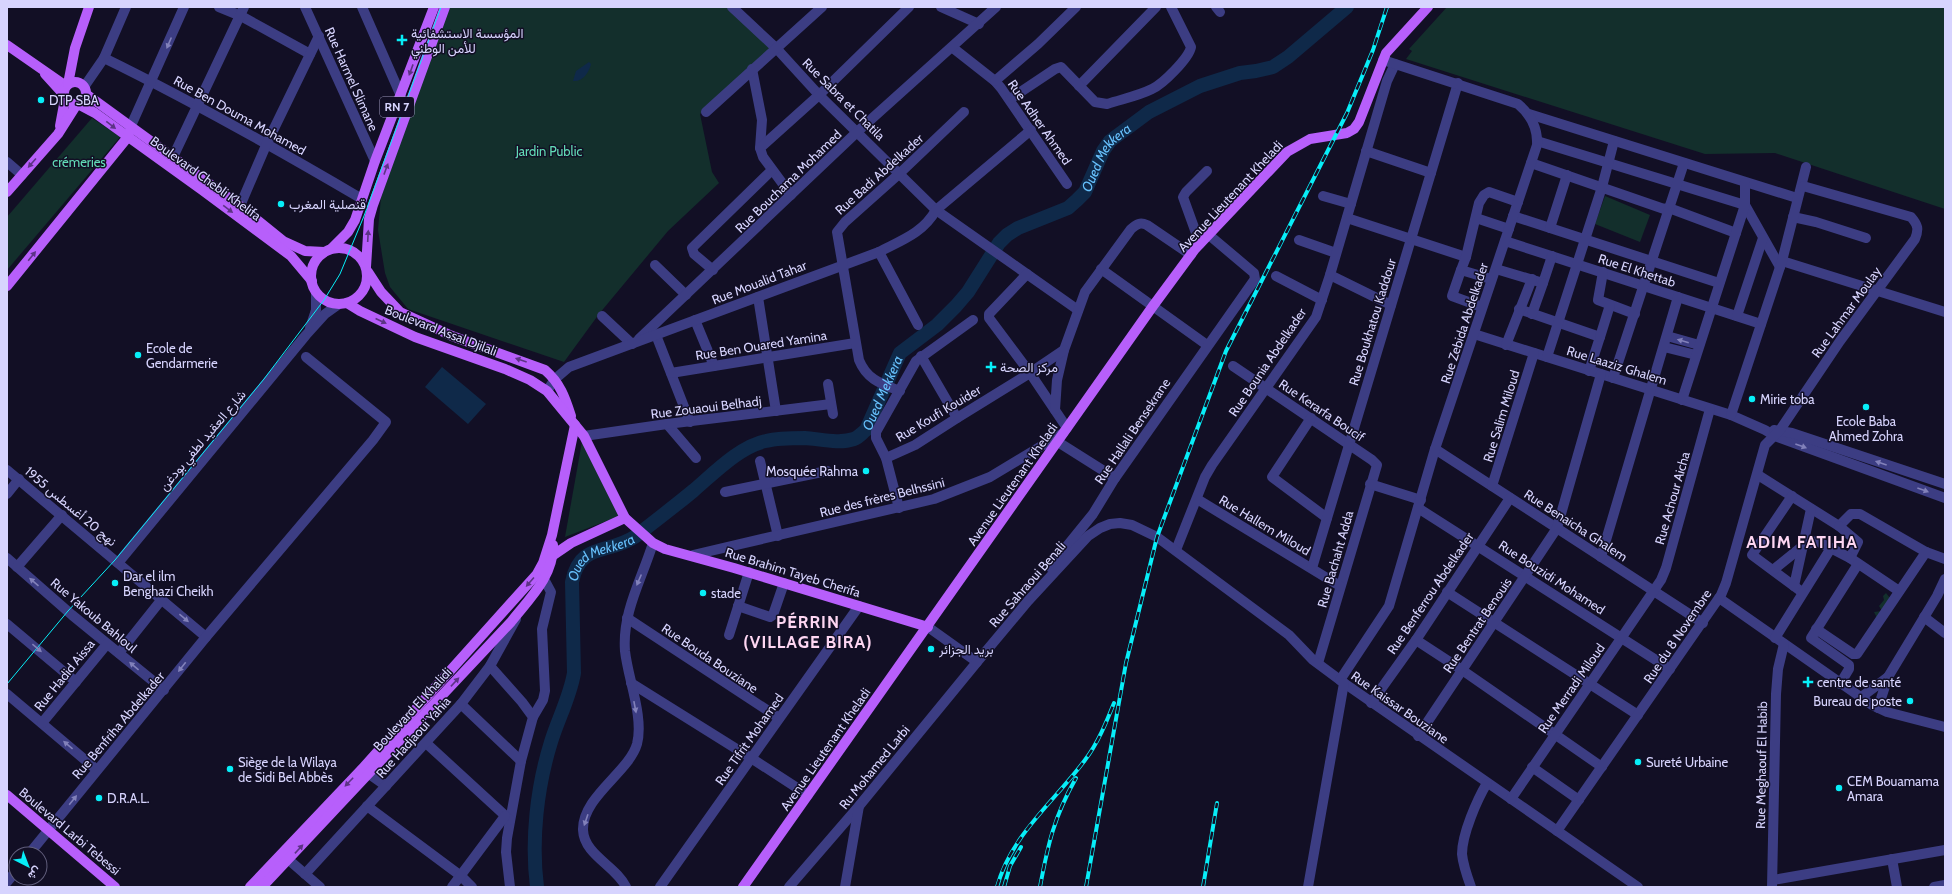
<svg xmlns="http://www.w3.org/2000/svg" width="1952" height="894" font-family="Cabin,Vazirmatn,sans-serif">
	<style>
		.green { fill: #132f2c }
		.water { fill: #0f2949 }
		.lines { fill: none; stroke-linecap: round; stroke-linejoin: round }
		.river { stroke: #0f2949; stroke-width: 14 }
		.minor { stroke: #3c3d83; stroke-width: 10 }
		.major { stroke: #b75ffb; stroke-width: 10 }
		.tram { stroke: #07eef8; stroke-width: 1 }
		.rail-casing { stroke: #07eef8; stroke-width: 4 }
		.rail { stroke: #120f25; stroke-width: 2.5; stroke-dasharray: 8; stroke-linecap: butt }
		.oneway { fill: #8281ba }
		.oneway2 { fill: #5c3385 }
		.poi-dot { fill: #07eef8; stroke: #120f25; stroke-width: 1.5 }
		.labels { text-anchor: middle; stroke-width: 3; stroke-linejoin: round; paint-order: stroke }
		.shield { fill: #120f25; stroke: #9c99bd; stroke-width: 1 }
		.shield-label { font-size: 12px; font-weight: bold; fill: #d7d4fe }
		.poi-label { font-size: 13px; fill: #d7d4fe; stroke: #120f25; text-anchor: start }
		.street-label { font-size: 13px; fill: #d7d4fe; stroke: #120f25 }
		.park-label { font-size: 13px; fill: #62dcb7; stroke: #120f25 }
		.water-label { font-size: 14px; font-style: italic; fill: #66bffb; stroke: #120f25 }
		.district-label { font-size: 17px; font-weight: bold; letter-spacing: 1px; fill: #fed6f2; stroke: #120f25 }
	</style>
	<rect width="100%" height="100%" fill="#120f25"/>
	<g class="green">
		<polygon points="449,7 733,7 770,46 770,50 700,114 712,172 719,183 668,231 599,314 564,362 408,309 390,287 385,273 378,230 381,197"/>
		<polygon points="1447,7 1945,7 1945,209 1775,153 1705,154 1406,59 1412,51 1409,49"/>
		<polygon points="92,118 120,137 7,270 7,217"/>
		<polygon points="1605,196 1650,215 1640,242 1595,224"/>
		<polygon points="583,436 622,515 565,537"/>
		<polygon points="1886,593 1890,598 1875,623 1876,616 1874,612 1882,611 1879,606 1884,600 1883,596"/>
	</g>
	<g class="water">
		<path d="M 589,62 L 591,64 C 589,72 583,82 573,81 L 576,71 Z"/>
		<polygon points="442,367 486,404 468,424 425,387"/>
	</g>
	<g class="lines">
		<path class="river" id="s1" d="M 537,887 C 531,840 537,787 551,742 C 558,719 570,697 574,673 L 572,582 C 580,541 609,555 636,536 C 655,521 675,506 693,491 C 713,474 740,446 766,441 C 778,438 792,438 805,438 C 820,439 839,444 854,439 C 859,437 862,433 866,430 L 900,353 L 937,325 L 956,306 L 968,292 L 999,243 L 1007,235 L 1018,228 L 1068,208 L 1077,200 L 1085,192 L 1103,151 L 1110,141 L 1149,112 L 1200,86 L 1240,73 L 1256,71 L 1273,67 L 1288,57 L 1347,7"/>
		<g class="minor">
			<polyline points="219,7 241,16 310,54"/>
			<polyline points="305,7 375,161"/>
			<polyline points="362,7 401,96"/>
			<polyline points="732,7 777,49 819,95 936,210 1078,310"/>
			<polyline points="941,7 979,24"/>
			<polyline points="1216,7 1220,12"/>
			<polyline points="953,48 995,81 1001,88 1067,184"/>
			<path d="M 104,58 C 192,101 277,149 362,199"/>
			<polyline points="752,69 762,120 760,148"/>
			<polyline points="995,81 1038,44 1076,7"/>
			<polyline points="1079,86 1156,7"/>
			<polyline points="84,87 104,58 126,7"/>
			<path d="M 1010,99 L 1055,69 L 1061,67 L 1095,102 L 1107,104 C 1122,99 1138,96 1152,89 C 1163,84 1189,58 1191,47 L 1171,7"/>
			<polyline points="706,112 822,7"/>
			<polyline points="1529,114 1797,198"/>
			<polyline points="130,128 184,7"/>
			<polyline points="1537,141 1745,205 1780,267"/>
			<polyline points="1366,151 1431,173"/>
			<polyline points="173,157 244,7"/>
			<polyline points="7,162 22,175"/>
			<polyline points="1531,163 1664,209 1669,208 1736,233"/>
			<polyline points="791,195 763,157 760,148 819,95 909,7"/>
			<polyline points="1323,196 1351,204"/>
			<polyline points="240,206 267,143 319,36"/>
			<polyline points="1513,216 1719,283"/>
			<polyline points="1793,217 1816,222 1866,238"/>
			<polyline points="1347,218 1466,257"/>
			<polyline points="1476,218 1509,229"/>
			<polyline points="1550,228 1567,175"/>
			<polyline points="1299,240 1336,253"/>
			<polyline points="1505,241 1761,324"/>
			<polyline points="1200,244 1183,197 1186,192 1207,171"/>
			<polyline points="879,252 918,325"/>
			<polyline points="1782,261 1945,312"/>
			<polyline points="655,265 686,295"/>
			<polyline points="1101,269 1207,345"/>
			<polyline points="1496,269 1543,283 1552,256"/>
			<polyline points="713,270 694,254 692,248 772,170"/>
			<polyline points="1461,270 1452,296 1482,307"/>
			<polyline points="1603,272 1598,300 1635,314"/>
			<polyline points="1027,274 989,314 989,318 1030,373 1067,428"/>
			<polyline points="1330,275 1391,305"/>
			<polyline points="1276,276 1322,300"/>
			<polyline points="1491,279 1461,270 1466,257 1479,203 1484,195 1489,192 1518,202"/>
			<polyline points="758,297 776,411"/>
			<polyline points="1519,309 1600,337 1589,371"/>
			<polyline points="1532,314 1543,283"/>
			<polyline points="602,316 632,344"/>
			<polyline points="1737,316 1763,238"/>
			<polyline points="695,320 714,366"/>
			<polyline points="310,328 316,310 316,293"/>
			<polyline points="1474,334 1731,415 1765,430 1775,436 1945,498"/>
			<polyline points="656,335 690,422"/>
			<polyline points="1667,336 1699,345"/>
			<polyline points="1600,337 1610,305"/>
			<polyline points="639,339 857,132 996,7"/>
			<polyline points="1506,345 1532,279"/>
			<polyline points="1664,347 1696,355"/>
			<polyline points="921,356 957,418"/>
			<polyline points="1547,357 1602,187 1614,141"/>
			<polyline points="1233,366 1372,460 1377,465 1318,663"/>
			<polyline points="671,373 855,343"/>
			<polyline points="1613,378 1684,163"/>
			<polyline points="828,384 833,414"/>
			<path d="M 547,391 L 555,379 L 569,367 L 879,252 C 902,240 923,233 936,210 L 1031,130"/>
			<path d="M 900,391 C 882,384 867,380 859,360 L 837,232 L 845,222 L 900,173 L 964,112"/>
			<polyline points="1682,400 1745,205 1745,183"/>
			<path d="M 1055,410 L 1057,380 L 1064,350 L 1085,292 L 1131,229 C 1137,224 1140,222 1147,225 L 1191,255"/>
			<polyline points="1731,415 1782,261 1806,167"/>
			<polyline points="1311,418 1272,477 1327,518"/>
			<polyline points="667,424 696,458"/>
			<polyline points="1774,430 1792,433 1945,484"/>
			<polyline points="584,436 667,424 831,404"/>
			<polyline points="1058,442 1115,478"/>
			<polyline points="1435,449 1703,623"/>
			<polyline points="886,458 915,445 957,418 1030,373 1064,350"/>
			<polyline points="760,461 778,536"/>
			<polyline points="7,470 206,637"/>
			<polyline points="1758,475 1839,526 1851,514 1860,514 1926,552 1945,559"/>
			<polyline points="1370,484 1421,500"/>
			<polyline points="1492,486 1534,353"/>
			<polyline points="725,492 827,471"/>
			<polyline points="7,494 19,479"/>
			<polyline points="1792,496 1752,555 1802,592"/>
			<polyline points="1197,499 1340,586"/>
			<polyline points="899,508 886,458 876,438 876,432 916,361 973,320"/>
			<polyline points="1418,508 1670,669"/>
			<polyline points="1839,526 1858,542 1850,558"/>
			<polyline points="1176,550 1205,477 1212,465 1316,317 1330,275 1387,81 1395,64"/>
			<polyline points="693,555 934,499 990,477 1063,433"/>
			<polyline points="1601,557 1678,297"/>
			<polyline points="7,558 72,615 164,690"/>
			<polyline points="118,563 306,335 325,314 339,304"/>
			<polyline points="17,567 62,515"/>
			<polyline points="1050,567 1093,514 1115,478 1255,279 1254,273 1209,235"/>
			<polyline points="1312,568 1458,83"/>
			<polyline points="1773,570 1804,545 1817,541 1850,558 1899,591"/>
			<polyline points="1794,586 1811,509"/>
			<polyline points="1447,592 1638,715"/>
			<polyline points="1719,598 1872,705 1887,712 1945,727"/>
			<polyline points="738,606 770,617 773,615 784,583"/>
			<polyline points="1924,617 1945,633"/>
			<polyline points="627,618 779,718"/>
			<polyline points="7,624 76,682"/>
			<polyline points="928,627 977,662 1028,601 1088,536 1100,528 1110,524 1120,523 1132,525 1157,537 1289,635 1313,660 1344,683 1638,887"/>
			<polyline points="1816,629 1853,654 1857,654 1926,552"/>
			<polyline points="729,635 749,572"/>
			<polyline points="1775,638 1831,548"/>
			<polyline points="1416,640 1462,670 1602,767"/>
			<polyline points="119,653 162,599"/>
			<polyline points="490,666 522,702 533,717 521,761 507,838 506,852 510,887"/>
			<polyline points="1888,677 1937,596 1945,579"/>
			<path d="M 1340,680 L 1389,606 L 1435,449 L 1537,145 C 1538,128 1531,115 1518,104 L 1383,60"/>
			<polyline points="631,683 751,758 808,795"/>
			<polyline points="1840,684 1849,669 1849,665 1811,638 1858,564"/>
			<polyline points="7,694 97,770"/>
			<polyline points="1860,698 1888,677 1878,708"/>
			<polyline points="1371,703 1416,640 1510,498"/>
			<polyline points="461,704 521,761"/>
			<polyline points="533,717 543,700 545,691 542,629 551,592 544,579"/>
			<polyline points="42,723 107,644"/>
			<polyline points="1418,736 1557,528 1601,374"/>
			<polyline points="426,743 510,820"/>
			<polyline points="1532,767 1579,800"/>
			<polyline points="362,769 386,786"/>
			<polyline points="1511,799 1661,580 1666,568 1710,409"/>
			<polyline points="367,806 461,876 472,887"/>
			<path d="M 1557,831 L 1721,595 L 1726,583 L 1765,445 L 1780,430 L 1840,341 L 1915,239 C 1919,229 1918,225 1911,217 L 1803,186"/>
			<polyline points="29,854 206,637 373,440 386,422 306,357"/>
			<polyline points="282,854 320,887"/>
			<polyline points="1892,859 1897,887"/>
			<polyline points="305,874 461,704 490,666 516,619"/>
			<polyline points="1773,880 1945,850"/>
			<polyline points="7,882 16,871"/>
			<polyline points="452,887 505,816"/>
			<path d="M 626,887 C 616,866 584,855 583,830 C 582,797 629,772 637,744 C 644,717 628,679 625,651 C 622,612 642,579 653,543"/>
			<polyline points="660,887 859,606"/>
			<polyline points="789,887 859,806 977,662"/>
			<polyline points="845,887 859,806"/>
			<polyline points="1308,887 1344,683"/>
			<path d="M 1471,887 C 1467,876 1463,865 1462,854 C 1462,834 1477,800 1487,783"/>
			<polyline points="1772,887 1776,694 1778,669 1784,644"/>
			<polyline points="1934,887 1945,885"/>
		</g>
		<g class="major">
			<polyline points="7,45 66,86"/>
			<polyline points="45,74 64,95"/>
			<circle cx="75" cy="93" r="11"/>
			<polyline points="68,84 75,48 89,7"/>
			<polyline points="86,94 240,206 283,241 305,251 324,252"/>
			<polyline points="78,104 95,113 202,190 291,256 312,281"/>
			<polyline points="60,126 65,99"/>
			<polyline points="7,192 58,134 77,104"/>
			<circle cx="339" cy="276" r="28"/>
			<polyline points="331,249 348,232 355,220 375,161 434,7"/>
			<polyline points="366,267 369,219 373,205 445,7"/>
			<path d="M 368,272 L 381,292 L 400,312 L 452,336 L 545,370 C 560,383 565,397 571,416"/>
			<polyline points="7,286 127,138 129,133"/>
			<polyline points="347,303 360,311 415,337 505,369 530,380 547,391 584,436 625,518 653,543 665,549 734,568 928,627"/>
			<polyline points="549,558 571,543 625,518"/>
			<polyline points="7,795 115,887"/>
			<polyline points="250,887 362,769 537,574 543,563 552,535 575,425"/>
			<path d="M 262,887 L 511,622 C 529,599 554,576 553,545"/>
			<polyline points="743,887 1153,306 1195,249 1287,152 1310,139 1347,133 1354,129 1359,122 1386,53 1428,7"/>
		</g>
		<polyline class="tram" points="7,684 68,611 115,560 264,379 324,300 340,274 364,216 441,7"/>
		<defs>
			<g id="rail">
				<path d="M 997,887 C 1011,835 1054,802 1085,760 C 1098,743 1106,723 1114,703"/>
				<polyline points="1004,887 1010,866 1021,847"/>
				<path d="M 1040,887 C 1048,844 1054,817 1076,778"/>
				<polyline points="1086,887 1126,663 1157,537 1226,351 1347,113 1373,50 1387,7"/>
				<polyline points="1203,887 1217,803"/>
			</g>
		</defs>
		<use href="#rail" class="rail-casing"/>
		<use href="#rail" class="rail"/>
	</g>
	<defs><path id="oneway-solid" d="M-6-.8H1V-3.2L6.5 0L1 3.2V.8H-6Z"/></defs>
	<g class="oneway">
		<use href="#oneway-solid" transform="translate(169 43) rotate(113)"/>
		<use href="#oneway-solid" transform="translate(1683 341) rotate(-164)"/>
		<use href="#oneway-solid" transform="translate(1801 446) rotate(20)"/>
		<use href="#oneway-solid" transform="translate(1881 463) rotate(-161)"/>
		<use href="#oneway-solid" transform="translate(1923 490) rotate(20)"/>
		<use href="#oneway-solid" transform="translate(639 580) rotate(113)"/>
		<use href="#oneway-solid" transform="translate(34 582) rotate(-139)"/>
		<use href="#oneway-solid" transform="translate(184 618) rotate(40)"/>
		<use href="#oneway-solid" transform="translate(37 648) rotate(40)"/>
		<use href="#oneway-solid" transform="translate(134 666) rotate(-140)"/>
		<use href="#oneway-solid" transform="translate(182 667) rotate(128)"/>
		<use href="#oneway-solid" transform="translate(635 707) rotate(79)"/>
		<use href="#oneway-solid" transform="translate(68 745) rotate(-140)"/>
		<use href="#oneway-solid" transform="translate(73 800) rotate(-51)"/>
		<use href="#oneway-solid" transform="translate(586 820) rotate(109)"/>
	</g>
	<g class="oneway2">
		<use href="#oneway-solid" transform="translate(411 70) rotate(110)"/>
		<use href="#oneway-solid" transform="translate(111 125) rotate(38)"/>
		<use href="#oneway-solid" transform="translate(32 163) rotate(131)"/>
		<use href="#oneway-solid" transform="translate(386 169) rotate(-70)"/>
		<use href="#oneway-solid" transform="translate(228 209) rotate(37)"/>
		<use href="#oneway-solid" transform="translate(368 236) rotate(-87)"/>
		<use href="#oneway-solid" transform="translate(32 256) rotate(-51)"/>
		<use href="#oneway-solid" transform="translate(381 321) rotate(25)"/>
		<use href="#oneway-solid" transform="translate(521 360) rotate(-161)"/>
		<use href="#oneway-solid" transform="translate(530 582) rotate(131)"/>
		<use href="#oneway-solid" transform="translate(455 682) rotate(-47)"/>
		<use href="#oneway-solid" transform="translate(349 782) rotate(134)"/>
		<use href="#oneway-solid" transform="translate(299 849) rotate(-47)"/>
	</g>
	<g class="poi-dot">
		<path d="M400 34h4v4h4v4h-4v4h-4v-4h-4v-4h4z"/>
		<circle cx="41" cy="100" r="4"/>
		<circle cx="281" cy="204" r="4"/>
		<circle cx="138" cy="355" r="4"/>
		<path d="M989 361h4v4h4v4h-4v4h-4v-4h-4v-4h4z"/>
		<circle cx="1752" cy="399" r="4"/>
		<circle cx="1866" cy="407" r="4"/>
		<circle cx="866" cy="471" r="4"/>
		<circle cx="115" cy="583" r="4"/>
		<circle cx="703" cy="593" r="4"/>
		<circle cx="931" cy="649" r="4"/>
		<path d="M1806 676h4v4h4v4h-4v4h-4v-4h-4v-4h4z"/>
		<circle cx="1910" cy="701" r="4"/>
		<circle cx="1638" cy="762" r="4"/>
		<circle cx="230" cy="769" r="4"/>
		<circle cx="1839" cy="788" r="4"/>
		<circle cx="99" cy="798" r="4"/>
	</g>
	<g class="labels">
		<rect class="shield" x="380" y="97" width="34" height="20" rx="3"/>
		<g class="shield-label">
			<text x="397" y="111">RN 7</text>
		</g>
		<g class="poi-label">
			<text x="411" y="38">المؤسسة الاستشفائية<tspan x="411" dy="15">للأمن الوطني</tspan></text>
			<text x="49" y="105">DTP SBA</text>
			<text x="289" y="209">قنصلية المغرب</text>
			<text x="146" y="353">Ecole de<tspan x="146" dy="15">Gendarmerie</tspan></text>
			<text x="1000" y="372">مركز الصحة</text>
			<text x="1760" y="404">Mirie toba</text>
			<text x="1866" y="426" text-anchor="middle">Ecole Baba<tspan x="1866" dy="15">Ahmed Zohra</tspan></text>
			<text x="858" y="476" text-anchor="end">Mosquée Rahma</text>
			<text x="123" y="581">Dar el ilm<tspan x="123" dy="15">Benghazi Cheikh</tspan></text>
			<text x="711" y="598">stade</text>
			<text x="939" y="654">بريد الجزائر</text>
			<text x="1817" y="687">centre de santé</text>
			<text x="1902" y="706" text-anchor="end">Bureau de poste</text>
			<text x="238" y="767">Siège de la Wilaya<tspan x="238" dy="15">de Sidi Bel Abbès</tspan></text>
			<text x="1646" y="767">Sureté Urbaine</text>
			<text x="1847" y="786">CEM Bouamama<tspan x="1847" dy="15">Amara</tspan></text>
			<text x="107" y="803">D.R.A.L.</text>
		</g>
		<g class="street-label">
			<text transform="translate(352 79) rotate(66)" y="5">Rue Harmel Slimane</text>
			<text transform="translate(844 99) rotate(45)" y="5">Rue Sabra et Chatila</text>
			<text transform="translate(240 115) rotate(29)" y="5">Rue Ben Douma Mohamed</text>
			<text transform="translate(1040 122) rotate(55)" y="5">Rue Adher Ahmed</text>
			<text transform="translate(879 174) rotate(-42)" y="5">Rue Badi Abdelkader</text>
			<text transform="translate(206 178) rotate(36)" y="5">Boulevard Chebli Khelifa</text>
			<text transform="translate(788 181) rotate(-44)" y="5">Rue Bouchama Mohamed</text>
			<text transform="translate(1230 196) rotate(-47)" y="5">Avenue Lieutenant Kheladi</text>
			<text transform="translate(1637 270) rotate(18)" y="5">Rue El Khettab</text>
			<text transform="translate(759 282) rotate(-21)" y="5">Rue Moualid Tahar</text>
			<text transform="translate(1846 312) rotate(-54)" y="5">Rue Lahmar Moulay</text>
			<text transform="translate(1372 322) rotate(-73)" y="5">Rue Boukhatou Kaddour</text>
			<text transform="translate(1464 323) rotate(-72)" y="5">Rue Zebida Abdelkader</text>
			<text transform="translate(441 330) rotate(21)" y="5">Boulevard Assal Djilali</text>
			<text transform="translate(761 345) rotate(-9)" y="5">Rue Ben Ouared Yamina</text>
			<text transform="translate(1267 362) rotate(-56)" y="5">Rue Bounia Abdelkader</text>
			<text transform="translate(1617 365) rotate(17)" y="5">Rue Laaziz Ghalem</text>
			<text transform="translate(706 407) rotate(-7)" y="5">Rue Zouaoui Belhadj</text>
			<text transform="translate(1322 410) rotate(34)" y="5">Rue Kerarfa Boucif</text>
			<text transform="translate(938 413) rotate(-31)" y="5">Rue Koufi Kouider</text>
			<text transform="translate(1501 416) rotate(-73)" y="5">Rue Salim Miloud</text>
			<text transform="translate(1132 431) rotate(-56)" y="5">Rue Hallali Bensekrane</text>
			<text transform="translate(202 440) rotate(-50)" y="5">شارع العقيد لطفي بودغن</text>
			<text transform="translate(1012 484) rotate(-55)" y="5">Avenue Lieutenant Kheladi</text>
			<text transform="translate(882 497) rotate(-14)" y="5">Rue des frères Belhssini</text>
			<text transform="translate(1672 498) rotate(-74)" y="5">Rue Achour Aicha</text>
			<text transform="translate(71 506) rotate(40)" y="5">نهج 20 أغسطس 1955</text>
			<text transform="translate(1265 525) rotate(31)" y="5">Rue Hallem Miloud</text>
			<text transform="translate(1576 525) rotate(33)" y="5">Rue Benaicha Ghalem</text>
			<text transform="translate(1335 559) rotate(-74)" y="5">Rue Bachaht Adda</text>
			<text transform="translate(793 572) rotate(17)" y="5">Rue Brahim Tayeb Cherifa</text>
			<text transform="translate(1552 577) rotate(33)" y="5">Rue Bouzidi Mohamed</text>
			<text transform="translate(1027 584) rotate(-49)" y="5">Rue Sahraoui Benali</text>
			<text transform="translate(1430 593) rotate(-56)" y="5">Rue Benferrou Abdelkader</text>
			<text transform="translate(94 615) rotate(40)" y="5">Rue Yakoub Bahloul</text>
			<text transform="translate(1477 625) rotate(-56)" y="5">Rue Bentrat Benouis</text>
			<text transform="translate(1677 636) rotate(-56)" y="5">Rue du 8 Novembre</text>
			<text transform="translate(710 658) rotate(34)" y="5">Rue Bouda Bouziane</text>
			<text transform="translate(64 675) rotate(-51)" y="5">Rue Hadid Aissa</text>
			<text transform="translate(1571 688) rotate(-55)" y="5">Rue Merradi Miloud</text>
			<text transform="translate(1400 707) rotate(35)" y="5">Rue Kaissar Bouziane</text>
			<text transform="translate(412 709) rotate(-47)" y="5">Boulevard El Khalidi</text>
			<text transform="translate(118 725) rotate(-50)" y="5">Rue Benfriha Abdelkader</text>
			<text transform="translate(413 737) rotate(-48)" y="5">Rue Hadjaoui Yahia</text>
			<text transform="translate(749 739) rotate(-55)" y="5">Rue Tifrit Mohamed</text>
			<text transform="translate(825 749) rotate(-55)" y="5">Avenue Lieutenant Kheladi</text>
			<text transform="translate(1761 765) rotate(-89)" y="5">Rue Meghaouf El Habib</text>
			<text transform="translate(874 767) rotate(-51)" y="5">Ru Mohamed Larbi</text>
			<text transform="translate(70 831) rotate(40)" y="5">Boulevard Larbi Tebessi</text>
		</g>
		<g class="park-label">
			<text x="549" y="156">Jardin Public</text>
			<text x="79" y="167">crémeries</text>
		</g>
		<g class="water-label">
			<text dy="5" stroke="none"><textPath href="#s1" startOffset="1037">Oued Mekkera</textPath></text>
			<text dy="5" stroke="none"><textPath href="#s1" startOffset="701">Oued Mekkera</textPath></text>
			<text dy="5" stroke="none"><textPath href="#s1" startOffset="352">Oued Mekkera</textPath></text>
		</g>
		<g class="district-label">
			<text x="1802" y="548">ADIM FATIHA</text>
			<text x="808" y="628">PÉRRIN<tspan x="808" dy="20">(VILLAGE BIRA)</tspan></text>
		</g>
	</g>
	<rect width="1952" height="894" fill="none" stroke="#d7d4fe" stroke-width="16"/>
	<g transform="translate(28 866) rotate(138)"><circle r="19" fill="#120f25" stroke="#615e7c"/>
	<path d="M0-3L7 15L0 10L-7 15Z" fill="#07eef8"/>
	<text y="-6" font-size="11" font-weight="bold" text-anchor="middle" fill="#d7d4fe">ش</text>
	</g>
</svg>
